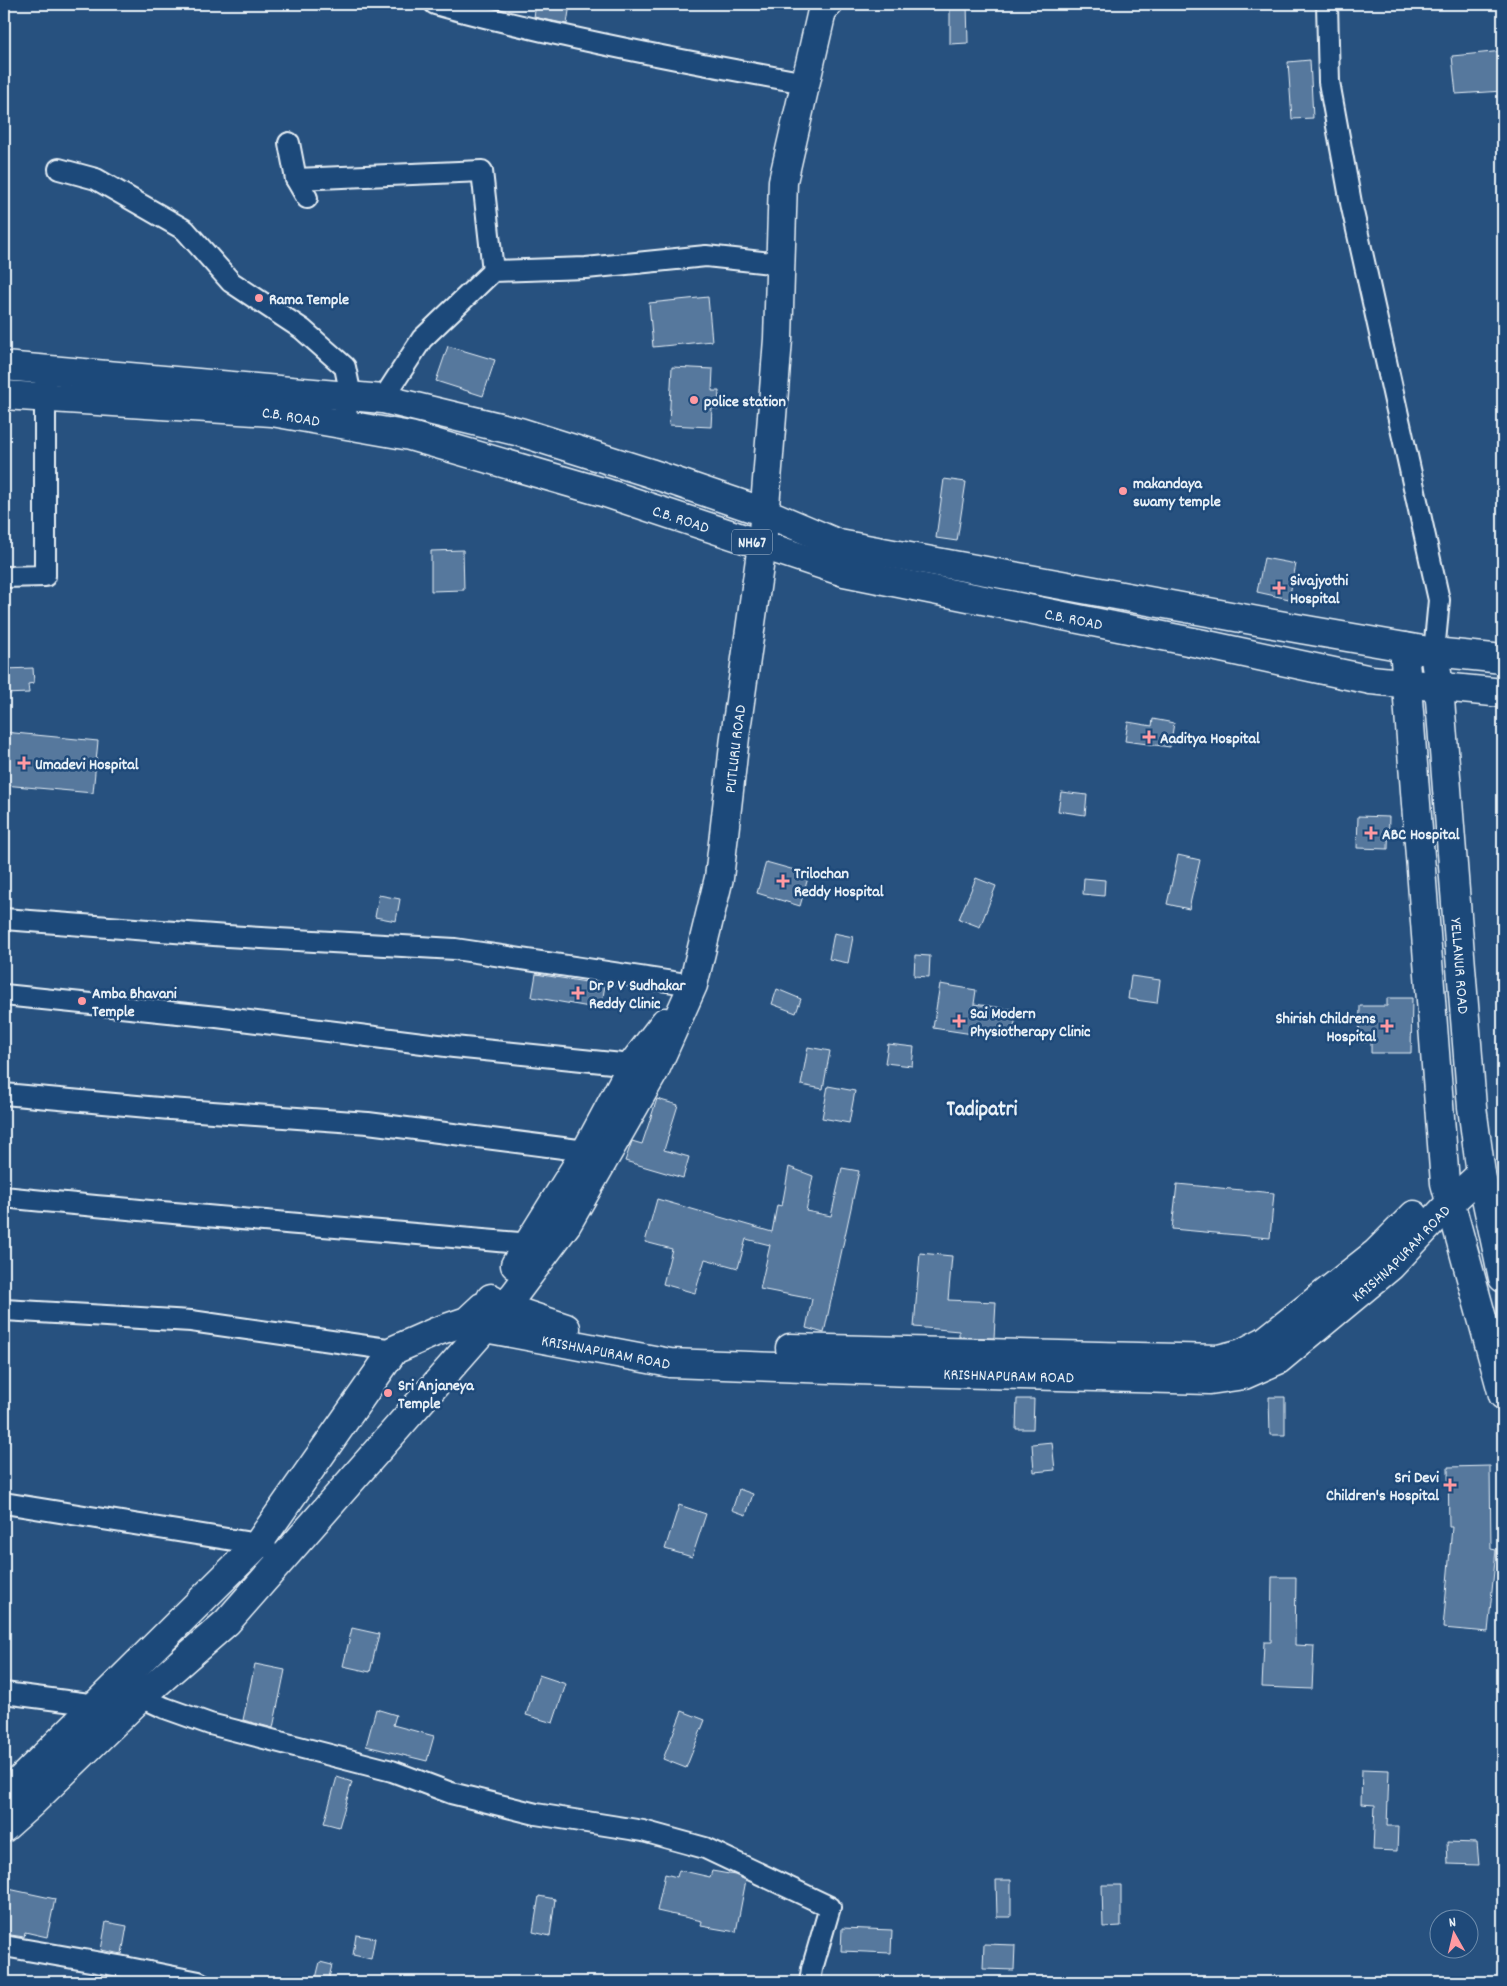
<svg xmlns="http://www.w3.org/2000/svg" width="1507" height="1986" font-family="Dekko,sans-serif">
	<style>
		.building { fill: #57789d; stroke: #e8f1f8 }
		.lines { fill: none; stroke-linecap: round; stroke-linejoin: round }
		.street-casing { stroke: #e8f1f8; stroke-width: 24 }
		.secondary-casing { stroke: #e8f1f8; stroke-width: 31 }
		.highway-casing { stroke: #e8f1f8; stroke-width: 31 }
		.street { stroke: #1f4a7a; stroke-width: 20 }
		.secondary { stroke: #1f4a7a; stroke-width: 28 }
		.highway { stroke: #1f4a7a; stroke-width: 28 }
		.poi-dot { fill: #ff9aa2; stroke: #1f4a7a; stroke-width: 2 }
		.labels { text-anchor: middle; stroke-width: 5; stroke-linejoin: round; paint-order: stroke }
		.shield { fill: #1f4a7a; stroke: #acbfd2; stroke-width: 1 }
		.shield-label { font-size: 15px; font-weight: bold; fill: #e8f1f8 }
		.poi-label { font-size: 16px; font-weight: bold; fill: #e8f1f8; stroke: #1f4a7a; text-anchor: start }
		.street-label { font-size: 16px; fill: #e8f1f8; stroke: #1f4a7a }
		.district-label { font-size: 21px; font-weight: bold; fill: #e8f1f8; stroke: #1f4a7a }
	</style>
	<rect width="100%" height="100%" fill="#27517f"/>
	<filter id="ink" filterUnits="userSpaceOnUse"><feTurbulence type="fractalNoise" baseFrequency=".02" numOctaves="2"/><feDisplacementMap in="SourceGraphic" scale="10" xChannelSelector="R" yChannelSelector="G"/><feConvolveMatrix kernelMatrix="1 2 1 2 8 2 1 2 1" color-interpolation-filters="sRGB"/></filter>
	<g filter="url(#ink)">
		<g class="building">
			<polygon points="536,4 570,4 567,24 534,17"/>
			<polygon points="950,4 967,4 968,43 950,44"/>
			<polygon points="1503,51 1503,91 1456,94 1452,56"/>
			<polygon points="1310,60 1313,118 1292,119 1288,62"/>
			<polygon points="708,297 712,341 653,347 649,303"/>
			<polygon points="448,346 495,360 483,396 436,381"/>
			<polygon points="672,367 713,369 712,391 719,391 718,409 712,408 711,427 669,425"/>
			<polygon points="944,479 966,482 957,541 936,538"/>
			<polygon points="463,550 464,590 431,591 431,551"/>
			<polygon points="1264,558 1296,564 1289,599 1257,592"/>
			<polygon points="33,668 34,683 28,684 29,693 4,694 4,669"/>
			<polygon points="1153,719 1174,723 1170,747 1125,741 1128,722 1152,726"/>
			<polygon points="4,732 98,741 93,793 4,785"/>
			<polygon points="1061,792 1087,795 1085,815 1058,811"/>
			<polygon points="1358,816 1389,817 1388,849 1357,848"/>
			<polygon points="1178,855 1200,860 1189,909 1167,904"/>
			<polygon points="766,862 809,874 800,906 757,893"/>
			<polygon points="976,878 996,886 980,927 959,919"/>
			<polygon points="1084,878 1105,880 1104,896 1083,894"/>
			<polygon points="379,895 400,899 396,921 375,917"/>
			<polygon points="834,933 853,937 848,963 829,959"/>
			<polygon points="915,955 930,956 929,977 914,976"/>
			<polygon points="536,974 605,985 601,1009 532,997"/>
			<polygon points="1131,976 1160,980 1157,1003 1128,999"/>
			<polygon points="940,984 976,990 974,1004 1017,1010 1012,1040 933,1028"/>
			<polygon points="777,989 801,999 796,1013 772,1004"/>
			<polygon points="1387,998 1412,998 1411,1053 1371,1053 1371,1042 1359,1042 1360,1006 1387,1006"/>
			<polygon points="888,1044 914,1047 912,1066 885,1063"/>
			<polygon points="808,1047 830,1051 823,1089 801,1085"/>
			<polygon points="828,1086 855,1091 849,1123 822,1118"/>
			<polygon points="657,1099 678,1105 664,1150 689,1157 683,1178 625,1161 632,1141 642,1144"/>
			<polygon points="789,1167 813,1176 806,1211 831,1216 842,1168 859,1171 824,1333 806,1328 812,1299 760,1289 770,1245 746,1239 738,1268 705,1259 695,1293 663,1284 672,1249 645,1242 657,1199 772,1232 777,1205 782,1206"/>
			<polygon points="1177,1184 1274,1193 1270,1238 1172,1229"/>
			<polygon points="920,1253 952,1256 948,1300 996,1302 994,1338 959,1337 959,1331 914,1327"/>
			<polygon points="1269,1397 1285,1397 1285,1435 1270,1435"/>
			<polygon points="1017,1399 1034,1399 1033,1429 1016,1429"/>
			<polygon points="1052,1442 1055,1470 1034,1472 1032,1444"/>
			<polygon points="1490,1466 1491,1549 1496,1550 1488,1632 1443,1628 1452,1527 1449,1527 1448,1467"/>
			<polygon points="739,1489 753,1494 746,1515 732,1510"/>
			<polygon points="679,1505 706,1514 692,1557 665,1549"/>
			<polygon points="1272,1577 1296,1577 1295,1645 1314,1646 1312,1689 1262,1687 1264,1642 1271,1642"/>
			<polygon points="352,1628 379,1634 370,1672 343,1666"/>
			<polygon points="255,1664 285,1670 273,1728 243,1720"/>
			<polygon points="539,1675 566,1684 553,1723 526,1715"/>
			<polygon points="376,1709 396,1715 393,1725 434,1736 427,1761 366,1746"/>
			<polygon points="682,1711 705,1720 686,1768 663,1759"/>
			<polygon points="1362,1769 1389,1770 1387,1826 1398,1826 1397,1851 1373,1850 1375,1805 1361,1804"/>
			<polygon points="337,1777 352,1782 339,1827 324,1823"/>
			<polygon points="1447,1842 1477,1843 1479,1865 1448,1864"/>
			<polygon points="679,1870 710,1877 712,1871 735,1875 746,1880 736,1932 701,1926 702,1921 657,1911 665,1874 677,1877"/>
			<polygon points="996,1880 1011,1880 1011,1917 997,1917"/>
			<polygon points="1102,1885 1121,1885 1121,1926 1103,1927"/>
			<polygon points="4,1888 55,1899 47,1937 25,1932 24,1937 4,1934"/>
			<polygon points="539,1896 555,1899 550,1936 533,1932"/>
			<polygon points="106,1922 127,1926 122,1954 101,1950"/>
			<polygon points="842,1928 892,1930 891,1953 841,1951"/>
			<polygon points="356,1935 375,1938 371,1959 353,1955"/>
			<polygon points="984,1944 1015,1945 1014,1970 983,1969"/>
			<polygon points="320,1962 332,1965 328,1982 315,1982"/>
		</g>
		<g class="lines">
			<defs>
				<g id="street">
					<path d="M 435,4 C 473,15 513,24 552,33 C 636,52 721,68 806,83"/>
					<polyline points="1327,4 1329,82 1351,203 1439,600 1434,652"/>
					<polyline points="289,143 296,179 307,198"/>
					<polyline points="59,169 96,179 185,230 231,282 302,329 345,367 351,396 342,424"/>
					<polyline points="296,179 482,171 493,271"/>
					<polyline points="383,399 422,339 493,271 586,268 706,256 780,264"/>
					<polyline points="4,577 45,576 45,384"/>
					<polyline points="4,919 227,936 455,949 693,985"/>
					<polyline points="4,995 217,1017 454,1047 632,1065"/>
					<polyline points="4,1094 170,1109 368,1123 586,1151"/>
					<path d="M 4,1197 C 179,1215 354,1228 530,1244"/>
					<polyline points="4,1310 191,1321 394,1350"/>
					<polyline points="4,1503 258,1544 266,1547"/>
					<polyline points="130,1692 165,1708 210,1724 392,1771 451,1793 536,1814 643,1831 705,1848 830,1907 812,1969 810,1982"/>
					<polyline points="4,1693 97,1705"/>
					<polyline points="4,1946 119,1966 199,1982"/>
				</g>
				<g id="secondary">
					<polyline points="1404,647 1445,1183 1503,1395"/>
					<path id="s1" d="M 1434,652 L 1439,687 L 1472,1107 L 1481,1174 L 1503,1278"/>
					<polyline points="515,1265 586,1151 632,1065 665,1022"/>
					<polyline points="491,1298 503,1307 566,1328"/>
					<path id="s2" d="M 471,1323 L 485,1328 L 670,1363 L 912,1372 L 1210,1380 L 1244,1375 L 1278,1360 L 1391,1266 L 1449,1204 L 1481,1174"/>
					<polyline points="790,1348 1218,1359 1242,1353 1265,1341 1376,1253 1414,1215"/>
					<polyline points="4,1796 258,1544 394,1350 435,1332 467,1321 482,1307"/>
					<path id="s3" d="M 4,1828 L 33,1802 L 141,1697 L 227,1622 L 514,1295 L 567,1224 L 655,1070 L 693,985 L 719,878 L 735,737 L 762,545 L 778,339 L 783,181 L 822,11 L 828,4"/>
				</g>
				<g id="highway">
					<polyline points="4,366 383,399 520,432 650,473 764,512 839,544 1301,629 1434,652 1503,659"/>
					<path id="s4" d="M 4,395 L 272,412 L 410,436 L 606,493 L 844,572 L 1203,644 L 1371,680 L 1503,693"/>
				</g>
			</defs>
			<use href="#street" class="street-casing"/>
			<use href="#secondary" class="secondary-casing"/>
			<use href="#highway" class="highway-casing"/>
			<use href="#street" class="street"/>
			<use href="#secondary" class="secondary"/>
			<use href="#highway" class="highway"/>
		</g>
	</g>
	<g class="poi-dot">
		<circle cx="259" cy="298" r="5"/>
		<circle cx="694" cy="400" r="5"/>
		<circle cx="1123" cy="491" r="5"/>
		<path d="M1276.5 580.5h5v5h5v5h-5v5h-5v-5h-5v-5h5z"/>
		<path d="M1146.5 729.5h5v5h5v5h-5v5h-5v-5h-5v-5h5z"/>
		<path d="M21.5 755.5h5v5h5v5h-5v5h-5v-5h-5v-5h5z"/>
		<path d="M1368.5 825.5h5v5h5v5h-5v5h-5v-5h-5v-5h5z"/>
		<path d="M780.5 873.5h5v5h5v5h-5v5h-5v-5h-5v-5h5z"/>
		<path d="M575.5 985.5h5v5h5v5h-5v5h-5v-5h-5v-5h5z"/>
		<circle cx="82" cy="1001" r="5"/>
		<path d="M956.5 1013.5h5v5h5v5h-5v5h-5v-5h-5v-5h5z"/>
		<path d="M1384.5 1018.5h5v5h5v5h-5v5h-5v-5h-5v-5h5z"/>
		<circle cx="388" cy="1393" r="5"/>
		<path d="M1447.5 1477.5h5v5h5v5h-5v5h-5v-5h-5v-5h5z"/>
	</g>
	<g class="labels">
		<rect class="shield" x="732" y="529.5" width="40" height="25" rx="4"/>
		<g class="shield-label">
			<text x="752" y="547">NH67</text>
		</g>
		<g class="poi-label">
			<text x="269" y="304">Rama Temple</text>
			<text x="704" y="406">police station</text>
			<text x="1133" y="488">makandaya<tspan x="1133" dy="18">swamy temple</tspan></text>
			<text x="1290" y="585">Sivajyothi<tspan x="1290" dy="18">Hospital</tspan></text>
			<text x="1160" y="743">Aaditya Hospital</text>
			<text x="35" y="769">Umadevi Hospital</text>
			<text x="1382" y="839">ABC Hospital</text>
			<text x="794" y="878">Trilochan<tspan x="794" dy="18">Reddy Hospital</tspan></text>
			<text x="589" y="990">Dr P V Sudhakar<tspan x="589" dy="18">Reddy Clinic</tspan></text>
			<text x="92" y="998">Amba Bhavani<tspan x="92" dy="18">Temple</tspan></text>
			<text x="970" y="1018">Sai Modern<tspan x="970" dy="18">Physiotherapy Clinic</tspan></text>
			<text x="1376" y="1023" text-anchor="end">Shirish Childrens<tspan x="1376" dy="18">Hospital</tspan></text>
			<text x="398" y="1390">Sri Anjaneya<tspan x="398" dy="18">Temple</tspan></text>
			<text x="1439" y="1482" text-anchor="end">Sri Devi<tspan x="1439" dy="18">Children's Hospital</tspan></text>
		</g>
		<g class="street-label">
			<text dy="6" stroke="none"><textPath href="#s4" startOffset="288">C.B. ROAD</textPath></text>
			<text dy="6" stroke="none"><textPath href="#s4" startOffset="692">C.B. ROAD</textPath></text>
			<text dy="6" stroke="none"><textPath href="#s4" startOffset="1098">C.B. ROAD</textPath></text>
			<text dy="6" stroke="none"><textPath href="#s3" startOffset="1338">PUTLURU ROAD</textPath></text>
			<text dy="6" stroke="none"><textPath href="#s1" startOffset="315">YELLANUR ROAD</textPath></text>
			<text dy="6" stroke="none"><textPath href="#s2" startOffset="978">KRISHNAPURAM ROAD</textPath></text>
			<text dy="6" stroke="none"><textPath href="#s2" startOffset="138">KRISHNAPURAM ROAD</textPath></text>
			<text dy="6" stroke="none"><textPath href="#s2" startOffset="542">KRISHNAPURAM ROAD</textPath></text>
		</g>
		<g class="district-label">
			<text x="982" y="1115">Tadipatri</text>
		</g>
	</g>
	<rect width="1507" height="1986" fill="none" stroke="#1f4a7a" stroke-width="20"/>
	<rect x="10" y="10" width="1487" height="1966" fill="none" stroke="#e8f1f8" stroke-width="2" filter="url(#ink)"/>
	<g transform="translate(1454 1934) rotate(352)"><circle r="24" fill="#1f4a7a" stroke="#6f8dac"/>
	<path d="M0-4L9 19L0 12L-9 19Z" fill="#ff9aa2"/>
	<text y="-8" font-size="14" font-weight="bold" text-anchor="middle" fill="#e8f1f8">N</text>
	</g>
</svg>
